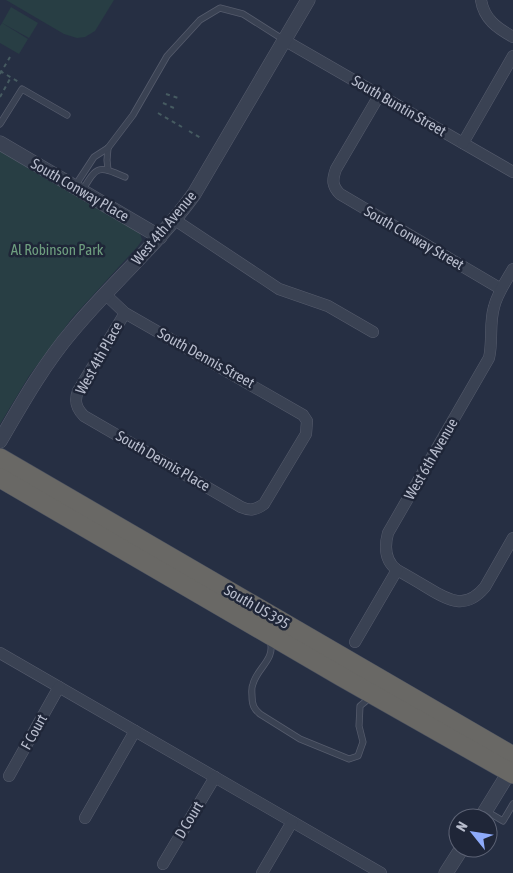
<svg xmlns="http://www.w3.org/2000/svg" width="513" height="873" font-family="'Asap Condensed',sans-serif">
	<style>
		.green { fill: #283e44 }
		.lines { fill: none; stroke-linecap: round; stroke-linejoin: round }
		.service-casing { stroke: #565c6d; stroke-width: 7 }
		.minor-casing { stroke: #565c6d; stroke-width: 12 }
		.tertiary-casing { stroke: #565c6d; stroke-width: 15 }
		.trunk-casing { stroke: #454c5d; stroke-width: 20 }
		.path { stroke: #465b61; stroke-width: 2; stroke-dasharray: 4 4; stroke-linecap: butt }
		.service { stroke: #3a4253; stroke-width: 5.5 }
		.minor { stroke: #3a4253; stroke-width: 11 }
		.tertiary { stroke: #3a4253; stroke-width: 14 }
		.trunk { stroke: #696865; stroke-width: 19 }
		.labels { text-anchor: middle; stroke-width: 5; stroke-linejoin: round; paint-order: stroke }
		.street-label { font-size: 15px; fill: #b8bdcd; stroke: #1f2638 }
		.park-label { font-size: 15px; fill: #6e9e7f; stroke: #1f2638 }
	</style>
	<rect width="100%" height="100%" fill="#262f43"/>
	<g class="green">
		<polygon points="6,0 114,0 95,31 85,37 77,38 64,34"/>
		<polygon points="11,7 38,23 29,38 2,23"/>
		<polygon points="2,23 28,39 19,54 0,43 0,26"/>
		<polygon points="0,150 139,230 142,240 138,246 72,318 29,376 0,424"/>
	</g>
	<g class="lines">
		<defs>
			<g id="service">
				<polyline points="0,124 22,89 67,115"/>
				<polyline points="108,148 107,160 108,170"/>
				<polyline points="75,186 94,157 108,148 133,115 167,56 200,20 220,8 243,14 284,40"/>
				<path d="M 82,191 C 97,166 97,165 125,177"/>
				<path d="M 270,641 C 276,659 257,668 253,684 C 251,688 252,693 252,696 C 252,705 254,709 260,714 L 300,739 L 349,759 L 358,756 L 363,742 L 359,726 L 360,706 L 372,696"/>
				<polyline points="486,811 503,821 513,804"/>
			</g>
			<g id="minor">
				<path d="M 481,0 C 484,19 497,28 513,37"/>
				<polyline points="284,40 513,172"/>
				<path d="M 380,94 L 336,169 C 332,180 332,186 340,194 L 501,289"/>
				<polyline points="463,143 513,56"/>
				<polyline points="175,220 279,289 328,306 373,332"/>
				<path d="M 105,294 L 125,313 L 303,415 L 307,421 L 306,434 L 264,504 C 256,510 250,511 241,507 L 84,416 C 76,408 74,401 78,391 L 125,313"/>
				<path d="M 397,570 C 408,576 418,582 428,588 C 449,601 466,610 485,587 L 513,538"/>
				<path d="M 355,642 L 397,570 C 385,561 384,548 388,533 L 489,358 C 493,341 489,324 494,307 C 497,294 506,281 513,269"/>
				<polyline points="0,653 381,873"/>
				<polyline points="9,776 59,687"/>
				<polyline points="85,818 135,731"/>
				<polyline points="163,864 215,777"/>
				<polyline points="262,873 292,822"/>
			</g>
			<g id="tertiary">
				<polyline points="0,143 160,237"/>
				<path d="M 0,441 C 22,403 44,364 73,330 C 112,283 158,244 194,194 L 308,0"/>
				<polyline points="481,818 513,766"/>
				<polyline points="446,873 462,848"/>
			</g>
			<g id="trunk">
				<polyline points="0,458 513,756"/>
				<polyline points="0,478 342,677 513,774"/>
			</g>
		</defs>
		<use href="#service" class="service-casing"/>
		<use href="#minor" class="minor-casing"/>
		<use href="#tertiary" class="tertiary-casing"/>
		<use href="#trunk" class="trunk-casing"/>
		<g class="path">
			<polyline points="0,71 19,82"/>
			<polyline points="0,74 10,57"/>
			<polyline points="166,94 181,99"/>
			<polyline points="0,97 11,77"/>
			<polyline points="163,103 176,109"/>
			<polyline points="158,113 182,127"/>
			<polyline points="189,131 201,138"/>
		</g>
		<use href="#service" class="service"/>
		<use href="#minor" class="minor"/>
		<use href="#tertiary" class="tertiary"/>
		<use href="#trunk" class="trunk"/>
	</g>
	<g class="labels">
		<g class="street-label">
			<text transform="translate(399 106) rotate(30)" y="5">South Buntin Street</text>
			<text transform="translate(80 190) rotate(30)" y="5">South Conway Place</text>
			<text transform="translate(164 228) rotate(-50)" y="5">West 4th Avenue</text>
			<text transform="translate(414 238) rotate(30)" y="5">South Conway Street</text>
			<text transform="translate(99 358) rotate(-61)" y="5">West 4th Place</text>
			<text transform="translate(206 358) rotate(29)" y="5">South Dennis Street</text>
			<text transform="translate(431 459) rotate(-60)" y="5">West 6th Avenue</text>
			<text transform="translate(163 461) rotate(30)" y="5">South Dennis Place</text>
			<text transform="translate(257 607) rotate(30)" y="5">South US 395</text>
			<text transform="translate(34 732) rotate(-61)" y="5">F Court</text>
			<text transform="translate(189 820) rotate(-59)" y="5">D Court</text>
		</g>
		<g class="park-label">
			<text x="57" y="255">Al Robinson Park</text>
		</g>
	</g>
	<g transform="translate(473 833) rotate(300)"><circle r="24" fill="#1f2638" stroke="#5c6274"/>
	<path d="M0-4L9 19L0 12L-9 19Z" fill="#8eabfb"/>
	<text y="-8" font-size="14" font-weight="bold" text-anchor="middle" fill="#b8bdcd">N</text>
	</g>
</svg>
